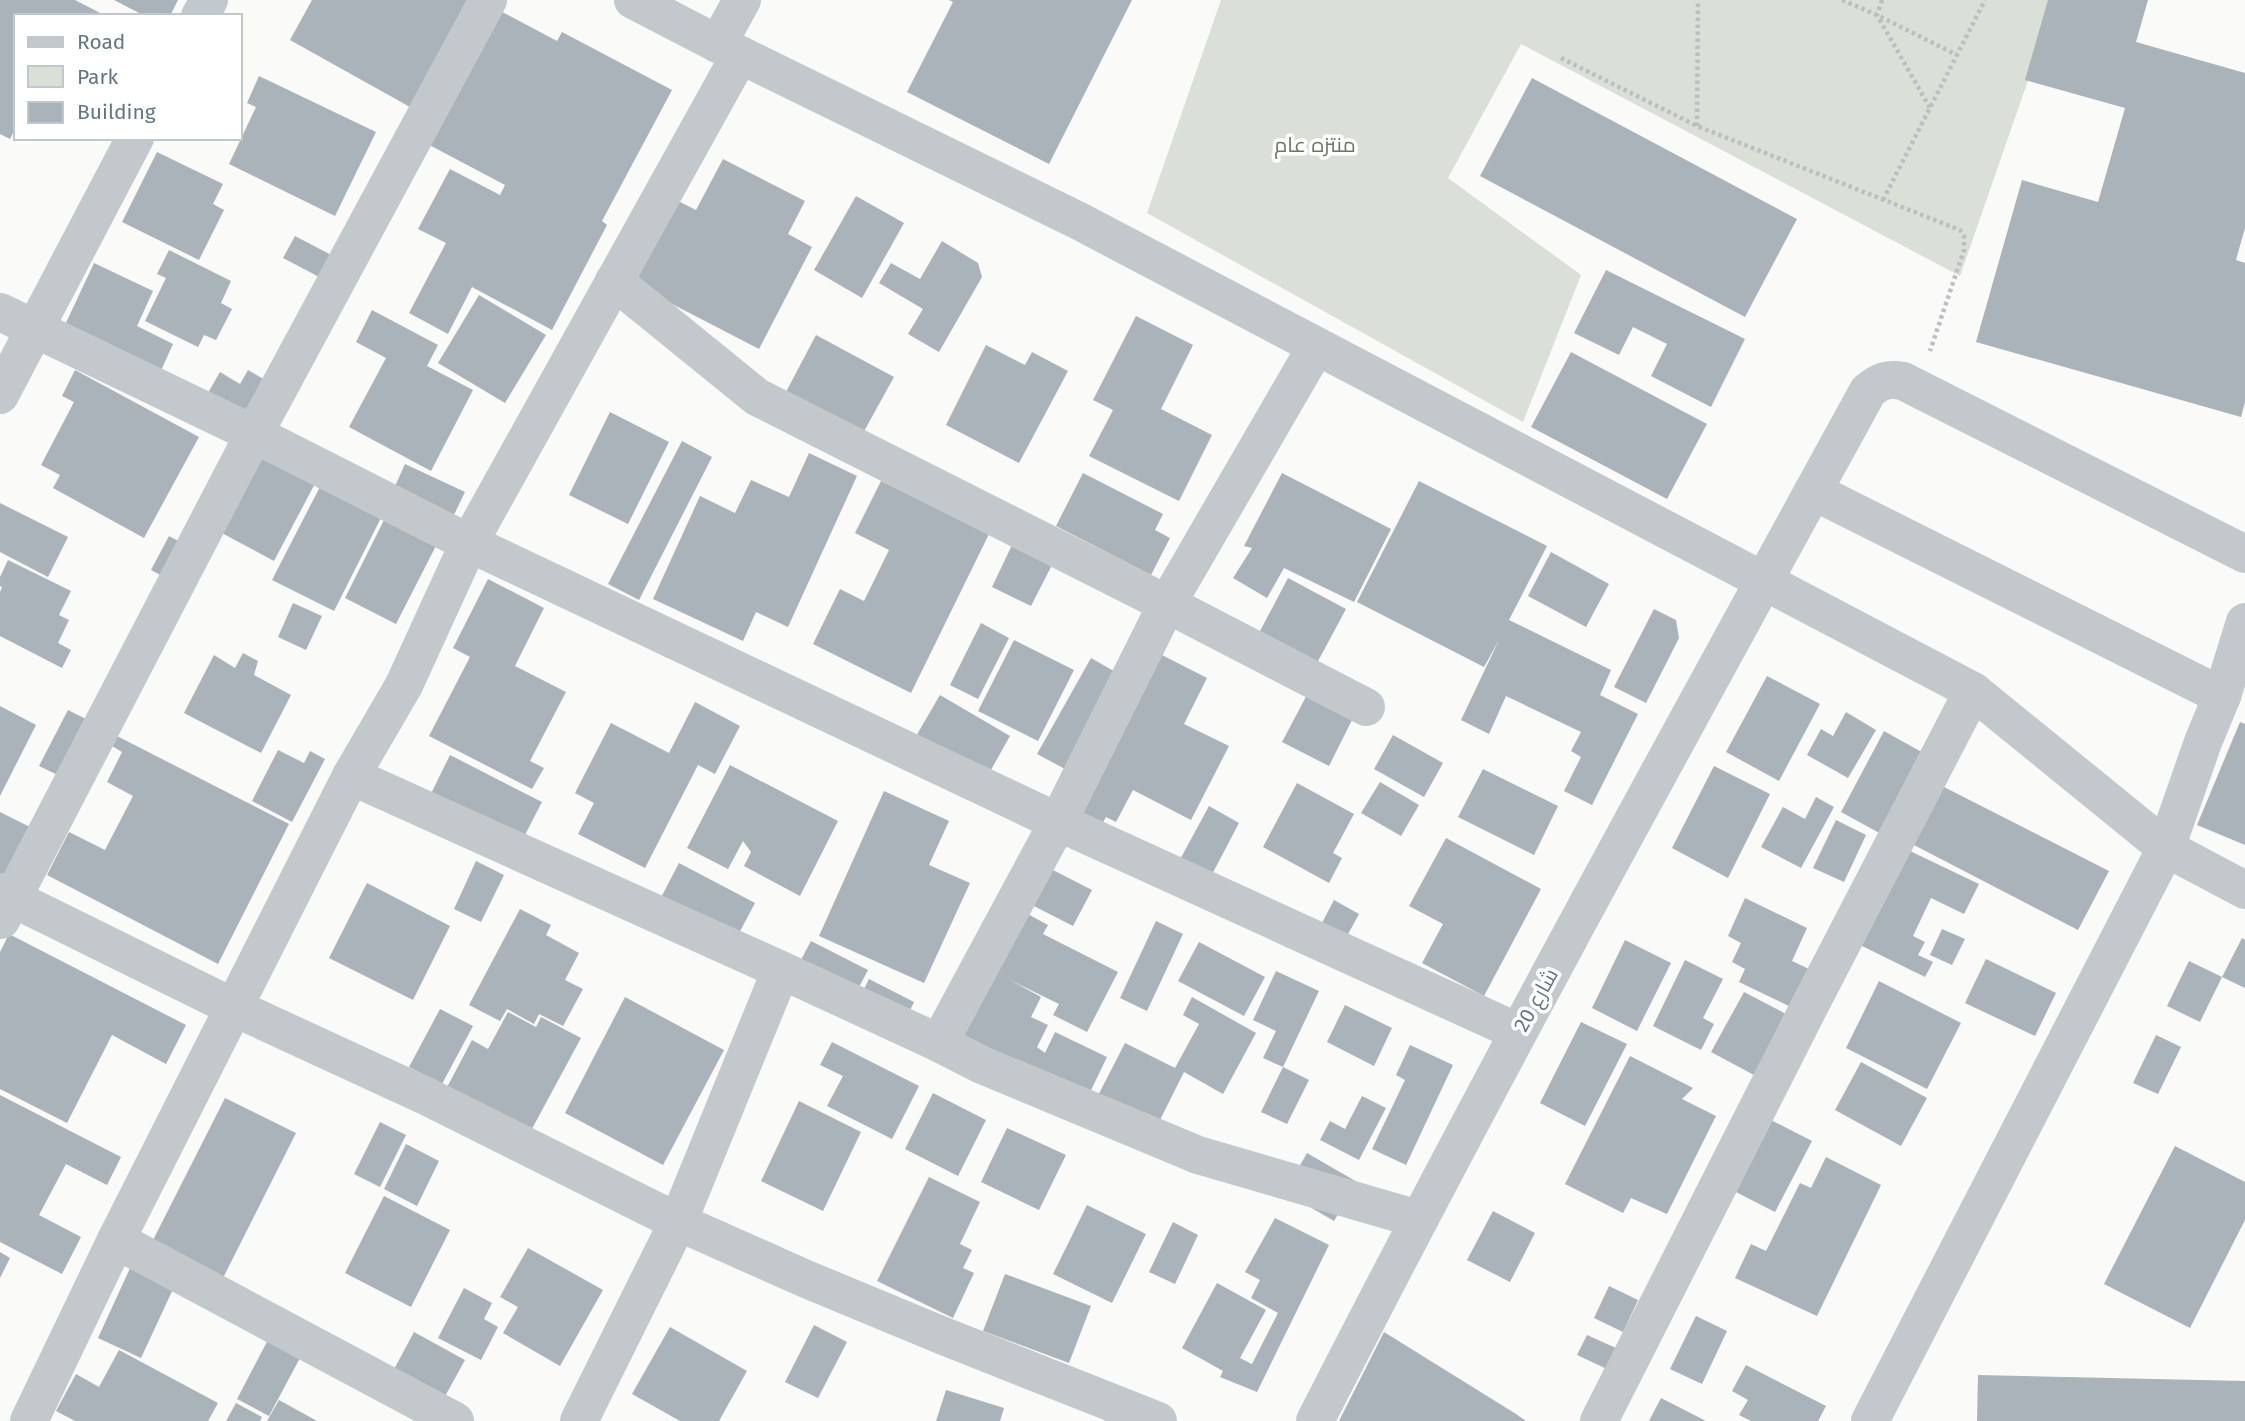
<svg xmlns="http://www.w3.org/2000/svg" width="2245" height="1421" font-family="'Fira Sans',Cairo,sans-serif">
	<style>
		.green { fill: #dadfd7 }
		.building { fill: #aab3b9 }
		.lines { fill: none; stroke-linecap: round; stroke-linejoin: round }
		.path { stroke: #bbbfc2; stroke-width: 4.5; stroke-dasharray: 3.5 3.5; stroke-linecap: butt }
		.minor { stroke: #c3c8cc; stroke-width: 38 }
		.labels { text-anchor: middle; stroke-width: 7; stroke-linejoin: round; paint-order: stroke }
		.park-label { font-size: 21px; fill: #687a64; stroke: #fff }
		.street-label { font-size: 21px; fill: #657683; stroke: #fff }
	</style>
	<rect width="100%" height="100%" fill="#fafaf8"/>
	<polygon class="green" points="1221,0 2056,0 1960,276 1521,44 1448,178 1581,275 1523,422 1147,213"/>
	<g class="building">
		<polygon points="0,0 75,0 106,16 16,16 16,127 10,139 0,134"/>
		<polygon points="114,0 178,0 170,16 145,16"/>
		<polygon points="312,0 470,0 410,107 290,40"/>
		<polygon points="949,0 1132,0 1049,164 907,92 953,2"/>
		<polygon points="2048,0 2148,0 2136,42 2245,73 2245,228 2236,260 2245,263 2245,402 2241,417 1976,342 2022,180 2098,202 2125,108 2025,80"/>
		<polygon points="489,5 557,41 562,32 672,90 602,221 607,225 552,330 472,287 448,334 409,313 446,243 418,229 450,169 500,195 505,185 418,139"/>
		<polygon points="259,76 376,132 335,216 229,164 256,107 247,103"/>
		<polygon points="1532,78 1797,219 1745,317 1480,176"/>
		<polygon points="157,152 223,184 213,204 224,210 199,260 122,222"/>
		<polygon points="723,159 805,201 788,234 812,247 759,349 622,278 666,195 696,210"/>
		<polygon points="856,196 904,223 862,298 814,270"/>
		<polygon points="295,236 337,258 325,280 283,258"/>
		<polygon points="942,241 978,263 982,277 939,352 908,334 923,309 879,283 891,263 920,279"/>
		<polygon points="169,250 231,281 221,303 232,309 216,340 204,335 198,347 145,321 166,278 157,274"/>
		<polygon points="94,263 153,291 137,326 173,344 153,388 57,342"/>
		<polygon points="1606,270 1745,339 1711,407 1651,376 1667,344 1633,327 1619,355 1574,333"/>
		<polygon points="479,295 546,335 505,403 438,363"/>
		<polygon points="372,310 438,345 427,366 473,390 431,471 349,427 386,358 356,342"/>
		<polygon points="1136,316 1193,345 1161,409 1212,435 1179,501 1089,456 1113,410 1093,400"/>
		<polygon points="816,335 894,377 863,433 786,392"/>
		<polygon points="986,345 1025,365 1032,352 1068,371 1019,463 946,425"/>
		<polygon points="1571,352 1707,424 1667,499 1531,427"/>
		<polygon points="75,370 199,437 144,538 53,488 60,475 41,465 74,402 62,396"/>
		<polygon points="248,370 270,383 248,422 205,398 220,372 240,384"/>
		<polygon points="610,412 669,442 628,524 569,495"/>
		<polygon points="682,441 712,457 639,600 608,584"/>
		<polygon points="264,446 319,476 274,561 218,531"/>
		<polygon points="809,453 857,476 788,627 756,612 743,641 653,599 700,496 735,513 751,480 789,497"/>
		<polygon points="405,464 465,492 450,523 391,495"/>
		<polygon points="1083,473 1163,514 1155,530 1170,538 1151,575 1056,526"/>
		<polygon points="1282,473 1391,529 1354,602 1284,568 1267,598 1233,578 1252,548 1244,546"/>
		<polygon points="324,479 385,510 334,611 272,580"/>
		<polygon points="881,481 989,534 911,693 813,644 840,589 864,601 889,550 855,533"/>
		<polygon points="1419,481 1547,546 1509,620 1611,670 1600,695 1638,714 1592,805 1564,791 1581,757 1571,751 1581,732 1506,696 1489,734 1461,720 1499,640 1484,667 1357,602"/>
		<polygon points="0,503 68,537 48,577 0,552"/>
		<polygon points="388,512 440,538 396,624 345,598"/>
		<polygon points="169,536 182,543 164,577 151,570"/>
		<polygon points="1012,545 1052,565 1031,606 992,587"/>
		<polygon points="1551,552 1609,584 1586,627 1528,596"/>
		<polygon points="8,560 71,591 59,615 69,620 58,643 71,650 62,668 0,636 0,592 2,587 0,586 0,577"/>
		<polygon points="1288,578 1346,609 1317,663 1259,633"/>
		<polygon points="488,579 544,608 515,666 566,692 530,761 544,768 532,789 429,736 470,657 453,648"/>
		<polygon points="293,603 322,616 306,650 278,637"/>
		<polygon points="1654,609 1676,620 1679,638 1646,703 1614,687"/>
		<polygon points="981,623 1009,638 978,699 950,685"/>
		<polygon points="1014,640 1074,670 1038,741 978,711"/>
		<polygon points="1156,652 1207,678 1184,724 1229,746 1191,820 1133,790 1116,822 1106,817 1097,833 1070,819"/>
		<polygon points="243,653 258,661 254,675 291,695 261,753 184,713 214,655 235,668"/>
		<polygon points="1091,658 1119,674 1065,769 1037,754"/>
		<polygon points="1767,676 1820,704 1779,781 1726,752"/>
		<polygon points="1309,691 1355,714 1329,766 1282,742"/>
		<polygon points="940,695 1010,736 983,784 912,743"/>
		<polygon points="695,702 740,726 715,774 698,765 645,868 578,834 594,803 575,793 611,723 669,753"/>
		<polygon points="0,706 36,725 0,796"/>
		<polygon points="68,710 94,723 66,779 39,766"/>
		<polygon points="1846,712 1876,730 1848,778 1807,755 1821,729 1833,736"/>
		<polygon points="2240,722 2245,724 2245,845 2197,825"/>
		<polygon points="1884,731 1927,755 1883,835 1841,812"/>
		<polygon points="1393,735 1443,763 1424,797 1374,769"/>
		<polygon points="117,736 289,824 218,964 47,875 69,832 105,850 133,796 107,782 122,752 112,746"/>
		<polygon points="278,750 304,763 310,751 325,759 292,822 252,801"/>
		<polygon points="450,755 542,802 513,858 422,812"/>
		<polygon points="730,765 838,821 800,896 744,866 751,852 743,841 728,869 687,848"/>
		<polygon points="1714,766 1770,794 1728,878 1672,848"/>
		<polygon points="1483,769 1558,806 1534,855 1458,817"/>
		<polygon points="1380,782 1419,805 1401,836 1361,813"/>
		<polygon points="1297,783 1354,814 1333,853 1342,858 1329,883 1263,847"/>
		<polygon points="1942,786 2109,871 2078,930 1912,844"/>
		<polygon points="884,791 949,821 929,865 970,883 924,983 819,936"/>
		<polygon points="1816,797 1834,807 1801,868 1761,847 1783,807 1805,819"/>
		<polygon points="1209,806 1239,823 1208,882 1177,865"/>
		<polygon points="0,812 32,828 0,882"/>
		<polygon points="1836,820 1866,835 1844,882 1813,868"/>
		<polygon points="1446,838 1541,889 1484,996 1422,963 1443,924 1409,906"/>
		<polygon points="1910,851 1979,884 1964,914 1931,898 1913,936 1925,942 1918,955 1933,962 1925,977 1856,943"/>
		<polygon points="476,861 504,875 481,922 454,909"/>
		<polygon points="679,863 755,903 729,952 653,913"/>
		<polygon points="1047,867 1092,890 1073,926 1028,903"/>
		<polygon points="367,883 450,926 413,1000 329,958"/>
		<polygon points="1745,898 1807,928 1792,961 1809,969 1791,1007 1739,982 1745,969 1732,962 1741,943 1728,936"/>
		<polygon points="1334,900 1359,914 1347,936 1322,923"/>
		<polygon points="520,909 551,925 546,935 579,953 565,980 583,989 563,1026 539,1014 534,1024 507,1009 500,1021 469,1005"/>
		<polygon points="1024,912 1048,925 1043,934 1118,972 1087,1032 1053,1015 1059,1004 1010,980 1041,997 1031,1017 1048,1025 1037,1047 1045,1053 1055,1032 1107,1057 1080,1113 949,1057"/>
		<polygon points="1156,921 1183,934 1147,1011 1120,998"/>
		<polygon points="1942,929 1965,939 1952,965 1930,955"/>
		<polygon points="9,934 186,1025 166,1064 112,1035 67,1123 0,1089 0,952"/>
		<polygon points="2242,938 2245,940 2245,988 2222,977"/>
		<polygon points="1625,940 1671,963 1637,1031 1592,1008"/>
		<polygon points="811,941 868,970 845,1014 788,984"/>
		<polygon points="1199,942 1265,977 1244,1016 1178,981"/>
		<polygon points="1986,959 2056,993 2035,1036 1965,1003"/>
		<polygon points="1685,960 1723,979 1703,1018 1714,1024 1701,1050 1653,1026"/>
		<polygon points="2189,961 2222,977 2200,1022 2167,1006"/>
		<polygon points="1276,971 1319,991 1283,1067 1263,1058 1276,1031 1253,1020"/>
		<polygon points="869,979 914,1002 898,1035 853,1012"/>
		<polygon points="1879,981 1961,1023 1927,1089 1846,1048"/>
		<polygon points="1744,992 1786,1014 1754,1075 1711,1052"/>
		<polygon points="625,997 724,1050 663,1165 565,1113"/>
		<polygon points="1192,997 1256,1033 1223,1094 1184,1072 1147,1146 1088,1115 1125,1043 1175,1068 1199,1024 1183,1015"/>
		<polygon points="1345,1005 1392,1028 1374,1066 1327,1042"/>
		<polygon points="440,1009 473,1026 442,1084 409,1067"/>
		<polygon points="508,1012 536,1027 541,1017 581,1038 527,1138 444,1093 472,1040 488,1049"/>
		<polygon points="1581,1022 1627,1044 1585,1126 1540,1103"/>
		<polygon points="2156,1035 2181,1047 2158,1094 2133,1083"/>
		<polygon points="832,1042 919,1086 892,1139 827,1106 843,1076 820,1065"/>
		<polygon points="1410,1045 1453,1065 1406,1165 1372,1149 1405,1080 1396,1075"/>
		<polygon points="1630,1056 1693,1088 1682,1099 1716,1116 1667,1214 1631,1198 1623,1213 1565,1184"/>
		<polygon points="1861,1062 1927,1098 1901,1146 1835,1110"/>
		<polygon points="1283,1067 1309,1080 1287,1124 1261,1112"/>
		<polygon points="933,1093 986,1120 958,1176 905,1149"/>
		<polygon points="0,1095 121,1157 107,1185 66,1164 39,1215 81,1237 62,1274 0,1242"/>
		<polygon points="1362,1096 1386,1108 1359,1160 1320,1140 1330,1121 1345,1129"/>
		<polygon points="225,1098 296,1133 221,1282 150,1246"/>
		<polygon points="799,1101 861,1132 823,1211 761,1181"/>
		<polygon points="1769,1119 1812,1141 1775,1212 1732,1190"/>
		<polygon points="380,1122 406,1135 380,1187 354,1174"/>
		<polygon points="1007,1128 1066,1155 1039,1210 981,1182"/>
		<polygon points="406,1144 439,1161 417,1206 384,1189"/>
		<polygon points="2175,1146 2245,1182 2245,1220 2190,1328 2104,1284"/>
		<polygon points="1307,1153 1357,1182 1334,1221 1310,1207 1293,1178"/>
		<polygon points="1826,1157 1881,1185 1817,1316 1735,1278 1751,1244 1766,1251 1800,1183 1811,1188"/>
		<polygon points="929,1177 980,1202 960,1244 972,1250 963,1268 974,1273 953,1318 877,1281"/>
		<polygon points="384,1196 450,1230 411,1307 345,1273"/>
		<polygon points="1087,1205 1146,1234 1112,1303 1053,1274"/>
		<polygon points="1493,1211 1535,1233 1510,1282 1467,1260"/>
		<polygon points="1275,1218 1329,1245 1257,1392 1220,1377 1223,1371 1182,1348 1217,1283 1266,1310 1240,1358 1252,1364 1278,1313 1251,1298 1260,1280 1245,1272"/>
		<polygon points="1173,1222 1198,1235 1175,1284 1149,1272"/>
		<polygon points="528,1248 603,1290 560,1366 503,1333 518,1307 500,1297"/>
		<polygon points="0,1252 10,1258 0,1278"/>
		<polygon points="131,1266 174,1287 141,1358 98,1338"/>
		<polygon points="1005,1274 1091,1306 1069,1363 983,1331"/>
		<polygon points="1609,1286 1638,1300 1623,1332 1594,1318"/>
		<polygon points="464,1288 492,1303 484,1319 498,1327 481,1360 438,1338"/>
		<polygon points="1696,1316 1727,1331 1702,1384 1670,1369"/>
		<polygon points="814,1325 847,1342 818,1398 785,1382"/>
		<polygon points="670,1327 747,1371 719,1421 680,1421 632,1394"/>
		<polygon points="414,1332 465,1360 443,1400 392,1373"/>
		<polygon points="1384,1332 1516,1414 1526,1421 1339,1421"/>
		<polygon points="1587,1335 1616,1348 1607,1369 1577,1355"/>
		<polygon points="269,1338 301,1356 269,1416 237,1399"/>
		<polygon points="119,1350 218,1403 208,1421 75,1421 56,1411 76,1374 99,1387"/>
		<polygon points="1746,1365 1826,1406 1818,1421 1751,1421 1739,1415 1748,1400 1732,1391"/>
		<polygon points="1978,1375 2245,1381 2245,1421 1977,1421"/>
		<polygon points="946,1390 1004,1408 1000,1421 936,1421"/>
		<polygon points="1661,1398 1706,1421 1649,1421"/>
		<polygon points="279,1400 317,1421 267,1421"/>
		<polygon points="236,1403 262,1417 260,1421 226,1421"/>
	</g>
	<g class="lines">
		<g class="path">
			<polyline points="1842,0 1877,15 1957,55"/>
			<polyline points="1882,0 1877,15 1930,108"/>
			<polyline points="1561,58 1697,126 1960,230 1964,236 1964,250 1930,351"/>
			<polyline points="1697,126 1698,0"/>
			<polyline points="1883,200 1985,0"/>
		</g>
		<g class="minor">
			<polyline points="633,0 718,44 1079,221 1973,691 2166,848 2245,890"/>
			<polyline points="200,16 209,0"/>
			<polyline points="718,44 742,0"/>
			<polyline points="614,281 757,397 1167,604 1366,707"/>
			<polyline points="0,312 254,434 469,543 1058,822 1518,1032"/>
			<polyline points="0,395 135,138"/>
			<polyline points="1813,491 2222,696"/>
			<polyline points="351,776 781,970 939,1043 982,1065 1198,1155 1418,1219"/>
			<polyline points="0,892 235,1008 428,1097 678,1222 806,1279 941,1335 1158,1421"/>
			<polyline points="1,920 254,434 488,0"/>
			<polyline points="939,1043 1058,822 1167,604 1316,347"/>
			<polyline points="116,1240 455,1421"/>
			<polyline points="29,1421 116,1240 351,776 404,685 469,543 740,55"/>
			<polyline points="579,1421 678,1222 781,970"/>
			<path d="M 1315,1421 C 1492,1074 1681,732 1868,391 C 1880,381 1888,378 1903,381 L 2245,554"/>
			<polyline points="1599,1421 1808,1009 1973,691"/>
			<polyline points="1870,1421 2166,848 2203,742 2222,696 2245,622"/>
		</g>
	</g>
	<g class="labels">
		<g class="park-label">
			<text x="1315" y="152">منتزه عام</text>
		</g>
		<g class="street-label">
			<text transform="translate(1536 1000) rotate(-61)" y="7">شارع 20</text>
		</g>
	</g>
	<rect x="14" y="14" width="228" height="126" fill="#ffffff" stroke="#c1c8cd" stroke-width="2"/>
	<rect x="28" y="37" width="35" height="10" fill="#c3c8cc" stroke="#c1c8cd" stroke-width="2"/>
	<text x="77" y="49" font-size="21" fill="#657683">Road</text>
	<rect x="28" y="66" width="35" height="21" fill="#dadfd7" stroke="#c1c8cd" stroke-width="2"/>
	<text x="77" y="84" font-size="21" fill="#657683">Park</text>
	<rect x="28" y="102" width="35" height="21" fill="#aab3b9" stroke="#c1c8cd" stroke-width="2"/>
	<text x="77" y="119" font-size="21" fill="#657683">Building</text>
</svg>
